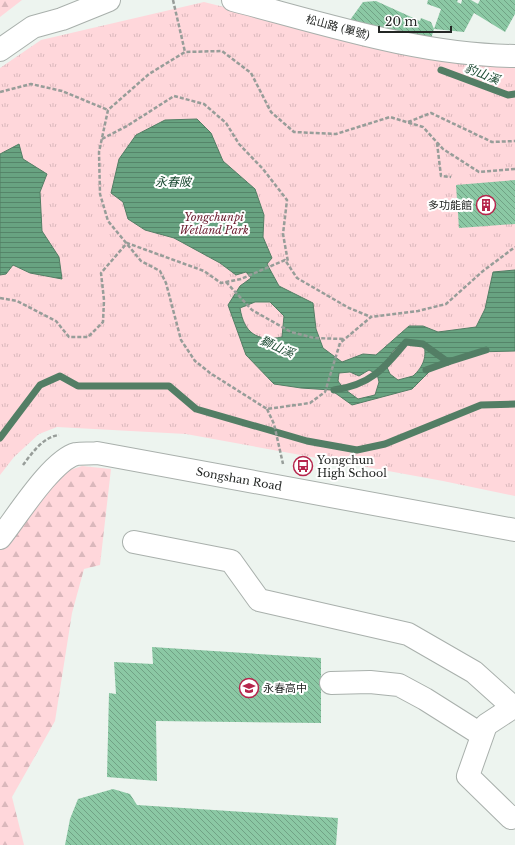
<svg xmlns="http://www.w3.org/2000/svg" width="515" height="845" font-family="'Libre Baskerville','Noto Sans TC',serif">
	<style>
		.grass { fill: url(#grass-tufts) }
		.forest { fill: url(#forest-firs) }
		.water { fill: url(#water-rules); stroke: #537e65; fill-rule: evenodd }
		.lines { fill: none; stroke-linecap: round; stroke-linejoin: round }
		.stream { stroke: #537e65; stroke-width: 7 }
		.building { fill: url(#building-back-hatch) }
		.minor-casing { stroke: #a9b0ac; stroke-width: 24 }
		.path { stroke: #979d99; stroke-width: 2.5; stroke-dasharray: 4 2; stroke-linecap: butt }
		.minor { stroke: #fff; stroke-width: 22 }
		.labels { text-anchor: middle; stroke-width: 4; stroke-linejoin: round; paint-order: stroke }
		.street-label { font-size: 11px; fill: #232624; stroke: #fff }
		.poi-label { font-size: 11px; fill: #232624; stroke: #fff; text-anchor: start }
		.park-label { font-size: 11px; font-style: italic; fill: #6c1d2f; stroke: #fff }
		.water-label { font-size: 12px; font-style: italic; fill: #1a4931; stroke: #fff }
	</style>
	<defs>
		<pattern id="grass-tufts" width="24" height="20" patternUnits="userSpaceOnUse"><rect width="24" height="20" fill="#ffd7db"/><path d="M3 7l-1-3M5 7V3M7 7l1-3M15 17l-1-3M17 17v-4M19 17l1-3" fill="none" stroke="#dab8bc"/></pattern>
		<pattern id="forest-firs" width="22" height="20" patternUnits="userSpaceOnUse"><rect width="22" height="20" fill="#ffd7db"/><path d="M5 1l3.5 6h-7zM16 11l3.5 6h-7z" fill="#dab8bc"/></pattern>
		<pattern id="water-rules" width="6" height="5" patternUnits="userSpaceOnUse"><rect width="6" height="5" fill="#68a381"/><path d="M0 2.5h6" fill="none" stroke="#558569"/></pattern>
		<pattern id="building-back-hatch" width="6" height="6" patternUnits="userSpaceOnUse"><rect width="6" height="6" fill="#8bc8a4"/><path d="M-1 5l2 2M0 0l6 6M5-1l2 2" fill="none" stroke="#71a285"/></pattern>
	</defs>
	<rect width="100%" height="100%" fill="#edf4ef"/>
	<polygon class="grass" points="204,2 426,57 515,64 515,496 443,481 186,434 57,427 39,434 14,457 0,475 0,68 41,40"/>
	<g class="forest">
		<polygon points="0,0 22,0 0,17"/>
		<polygon points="82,466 111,469 100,565 84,569 72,613 55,721 12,797 24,845 0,845 0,546 55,475"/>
	</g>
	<g class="water">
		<path d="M 197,119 L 211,133 L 223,161 L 255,189 L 264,215 L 263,237 L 272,258 L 267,264 L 279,286 L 313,303 L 316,329 L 323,348 L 342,362 L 363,354 L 376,355 L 409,326 L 423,326 L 438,332 L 476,327 L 485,309 L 493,272 L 515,270 L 515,351 L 476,352 L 437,364 L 412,389 L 352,405 L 331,390 L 301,388 L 274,384 L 246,355 L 228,305 L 240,286 L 251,278 L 246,272 L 236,275 L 220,263 L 174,238 L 145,230 L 128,219 L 123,202 L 111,193 L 119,159 L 136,135 L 165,120 ZM 255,302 L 270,302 L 284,316 L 282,337 C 257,342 244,333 240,308 ZM 409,340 L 423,342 C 428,356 423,367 413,376 L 398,380 L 390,374 L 386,365 C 390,353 397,344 409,340 ZM 369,370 L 377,374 L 379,382 L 375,395 L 358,399 L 343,388 L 338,381 L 339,373 L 350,372 L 359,376 Z"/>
		<polygon points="19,144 23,159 47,174 40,192 42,231 59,257 62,279 30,273 13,265 6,274 0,275 0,154"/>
	</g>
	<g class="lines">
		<g class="stream">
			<polyline points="441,70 508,95 515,94"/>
			<polyline points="426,370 448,362"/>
			<path d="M 334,390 C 370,385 384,369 406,342 L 423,344 L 448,362 L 486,350"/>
			<polyline points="0,438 40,385 60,376 78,386 169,386 196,409 307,441 357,450 385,444 481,405 515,404"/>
		</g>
	</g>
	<g class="building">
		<polygon points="428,0 458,0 457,2 461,4 462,0 471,0 478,4 480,0 515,0 515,14 505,32 474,13 464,32 434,29 441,9 427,4"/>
		<polygon points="376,1 420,21 421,18 431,22 434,29 430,42 350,20 363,2"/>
		<polygon points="515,180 515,224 459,228 456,185"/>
		<polygon points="152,647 321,658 321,723 156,721 157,781 107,777 109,693 116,694 114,662 153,664"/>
		<polygon points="113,789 130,794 137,805 338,818 336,845 65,845 70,819 78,799"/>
	</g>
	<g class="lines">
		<defs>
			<g id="minor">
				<path d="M 233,0 C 325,24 419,55 515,56"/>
				<polyline points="0,50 33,27 62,19 109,0"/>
				<path d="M 0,538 C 16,518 52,460 76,454 C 82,453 91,454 97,453 L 515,530"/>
				<polyline points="134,542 231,561 259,600 408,634 474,672 513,707"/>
				<polyline points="331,683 370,682 399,685 425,699 482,735"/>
				<polyline points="515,706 486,725 468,776 511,818 515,817"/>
			</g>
		</defs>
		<use href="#minor" class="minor-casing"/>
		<g class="path">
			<polyline points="173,0 185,52"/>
			<polyline points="0,92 31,84 62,91 108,110"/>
			<polyline points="408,122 431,113 492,142 515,141"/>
			<polyline points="102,139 127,126 174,96 204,104 226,123 239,144 263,169 287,200 283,234 288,262"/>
			<polyline points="437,143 441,176 451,177"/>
			<polyline points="515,169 479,172 443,149 423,127 390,117 336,134 294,132 271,112 251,73 222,51 185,52 149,74 108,110 99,152 100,194 108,221 141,261 160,271 166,283 181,340 195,361 210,373 267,409 310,403 325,392 340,343 371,317 418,311 446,304 483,271 515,247"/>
			<polyline points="226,282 252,310 291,332 314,338 344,339"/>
			<polyline points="0,298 17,301 56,321 69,337 88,337 103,322 104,300 101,273 127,243 204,271 221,283 241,279 285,260 297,278 349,308 371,317"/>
			<polyline points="267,409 274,424 283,464"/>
			<path d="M 23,465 C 32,453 43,437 59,435"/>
		</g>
		<use href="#minor" class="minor"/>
	</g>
	<defs>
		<symbol id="building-ring" viewBox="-11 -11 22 22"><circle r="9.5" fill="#fff" stroke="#b6254c" stroke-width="1.5"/><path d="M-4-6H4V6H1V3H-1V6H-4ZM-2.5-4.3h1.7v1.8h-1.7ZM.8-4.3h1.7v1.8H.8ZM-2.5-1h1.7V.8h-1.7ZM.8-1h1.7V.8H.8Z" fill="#b6254c"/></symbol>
		<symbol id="bus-ring" viewBox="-11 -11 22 22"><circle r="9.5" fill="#fff" stroke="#b6254c" stroke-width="1.5"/><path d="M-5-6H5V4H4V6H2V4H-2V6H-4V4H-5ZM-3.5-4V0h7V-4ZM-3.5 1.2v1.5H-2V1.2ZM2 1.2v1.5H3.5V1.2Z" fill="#b6254c"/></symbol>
		<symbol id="school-ring" viewBox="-11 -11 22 22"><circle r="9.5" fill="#fff" stroke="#b6254c" stroke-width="1.5"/><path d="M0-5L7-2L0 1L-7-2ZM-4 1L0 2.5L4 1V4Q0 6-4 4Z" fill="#b6254c"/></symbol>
	</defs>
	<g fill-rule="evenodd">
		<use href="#building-ring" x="475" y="194" width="22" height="22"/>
		<use href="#bus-ring" x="292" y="455" width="22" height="22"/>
		<use href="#school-ring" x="238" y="677" width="22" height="22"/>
	</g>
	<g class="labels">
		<g class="street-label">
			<text transform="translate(338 27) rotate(15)" y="4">松山路 (單號)</text>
			<text transform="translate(239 479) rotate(10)" y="4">Songshan Road</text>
		</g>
		<g class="poi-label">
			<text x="472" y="209" text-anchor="end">多功能館</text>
			<text x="317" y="464">Yongchun<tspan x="317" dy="13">High School</tspan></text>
			<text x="263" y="692">永春高中</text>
		</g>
		<g class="park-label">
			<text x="214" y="221">Yongchunpi<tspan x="214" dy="13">Wetland Park</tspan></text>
		</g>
		<g class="water-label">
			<text transform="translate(482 74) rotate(21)" y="4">豹山溪</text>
			<text x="173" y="186">永春陂</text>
			<text transform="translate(277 347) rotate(24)" y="4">獅山溪</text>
		</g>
	</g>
	<path d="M379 26v6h72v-6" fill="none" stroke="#232624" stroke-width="2"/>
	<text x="385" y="26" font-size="12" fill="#232624" stroke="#ffffff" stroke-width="3" paint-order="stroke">20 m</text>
</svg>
